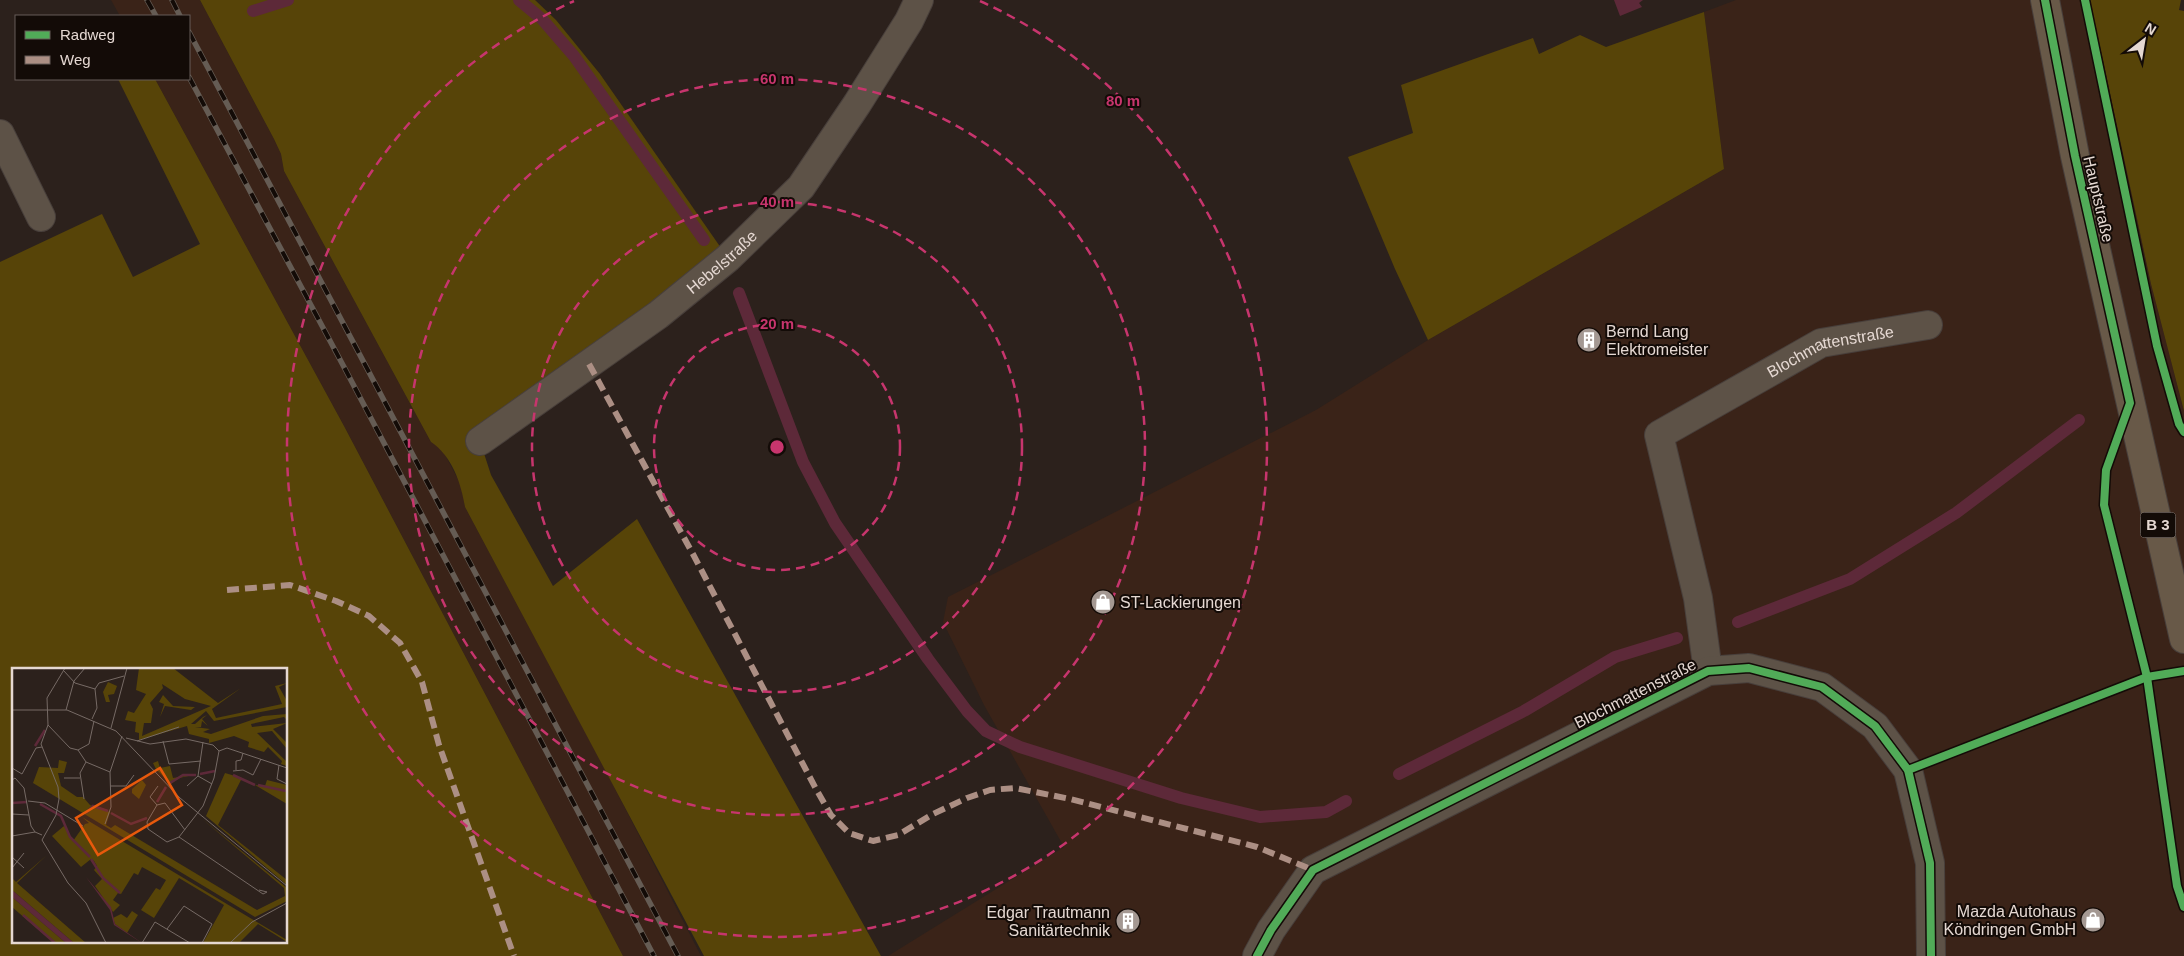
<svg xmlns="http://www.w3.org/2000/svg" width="2184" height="956" font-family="Helvetica,sans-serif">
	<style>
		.built { fill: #3a2318 }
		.green { fill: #574408; fill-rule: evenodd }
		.water { fill: #5d2939 }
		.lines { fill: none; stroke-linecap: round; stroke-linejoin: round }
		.stream { stroke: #5d2939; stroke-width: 12 }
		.minor-casing { stroke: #483f3b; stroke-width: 30 }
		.primary-casing { stroke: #483f3b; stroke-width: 30 }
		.minor { stroke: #5d5247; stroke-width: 28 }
		.primary { stroke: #685948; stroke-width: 28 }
		.rail-casing { stroke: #655c54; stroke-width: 5.5 }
		.rail { stroke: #130b07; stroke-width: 4; stroke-dasharray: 11; stroke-linecap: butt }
		.quiet { stroke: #ac8f84; stroke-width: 6; stroke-dasharray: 12 6; stroke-linecap: butt }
		.cycleway-casing { stroke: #130b07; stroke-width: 11 }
		.cycleway { stroke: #51ab58; stroke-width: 8 }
		.ring { fill: none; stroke: #c7356d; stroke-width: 2.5; stroke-dasharray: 9 6 }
		.labels { text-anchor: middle; stroke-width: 4; stroke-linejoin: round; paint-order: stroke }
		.shield { fill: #130b07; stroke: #a69a95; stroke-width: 1 }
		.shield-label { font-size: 15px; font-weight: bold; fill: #e5d8d2 }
		.street-label { font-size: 16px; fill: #e5d8d2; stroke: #130b07 }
		.poi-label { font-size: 16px; fill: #e5d8d2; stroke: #130b07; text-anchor: start }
		.inset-river { fill: none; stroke: #5d2939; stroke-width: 2.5 }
		.inset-road { fill: none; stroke: #766a65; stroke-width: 1 }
		.view { fill: #e8590c; fill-opacity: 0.15; stroke: #e8590c; stroke-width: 2.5 }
		.inset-edge { fill: none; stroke: #e5d8d2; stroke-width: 2.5 }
		.centre { fill: #c7356d; stroke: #130b07; stroke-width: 2.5 }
		.ring-label { font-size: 15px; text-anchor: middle; font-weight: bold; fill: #c7356d; stroke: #130b07; stroke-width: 4; stroke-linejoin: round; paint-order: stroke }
	</style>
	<rect width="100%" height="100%" fill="#2c211c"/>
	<g class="built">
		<polygon points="111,0 200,0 274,139 281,154 284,171 431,442 442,449 461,485 465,507 607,773 701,956 623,956 344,426 155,79 189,79 189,16 120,16"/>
		<polygon points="1736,0 2090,0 2151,284 2184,411 2184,956 888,956 1064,847 984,705 943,622 948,597 1316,410 1428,340 1724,169 1704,12"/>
	</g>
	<g class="green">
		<path d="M 200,0 L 535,0 L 556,20 L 600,74 L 728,258 L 480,441 L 491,475 L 553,586 L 637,519 L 881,956 L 704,956 L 465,507 C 461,483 452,456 431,442 L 284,171 L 281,154 L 274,139 Z"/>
		<polygon points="2090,0 2181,0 2179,10 2184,11 2184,411 2151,284"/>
		<polygon points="1704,12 1724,169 1428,340 1395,269 1348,157 1413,133 1401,85 1533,38 1539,54 1580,35 1606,47"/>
		<path d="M 118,79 L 155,79 L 344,426 L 623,956 L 0,956 L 0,262 L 102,214 L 133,277 L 200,244 ZM 14,670 L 286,670 L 286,942 L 14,942 Z"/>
	</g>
	<polygon class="water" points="1614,0 1643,0 1639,3 1642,7 1620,16"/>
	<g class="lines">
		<g class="stream">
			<polyline points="519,0 542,19 574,56 704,240"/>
			<polyline points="253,11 288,0"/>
			<polyline points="739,293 803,462 835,523 928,659 967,711 986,731 1020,747 1181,798 1260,817 1326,812 1346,801"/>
			<polyline points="1738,622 1850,579 1956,513 2079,420"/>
			<polyline points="1399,774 1524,711 1615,657 1677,638"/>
		</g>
		<defs>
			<g id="minor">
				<polyline points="0,134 41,217"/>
				<path id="s1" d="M 480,441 L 658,315 L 728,258 L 801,187 L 857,104 L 909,21 L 919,0"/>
				<path id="s2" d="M 1708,671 L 1698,598 L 1659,435 L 1821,343 L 1928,325"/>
				<polyline points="1257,956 1271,930 1313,870 1708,671 1749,668 1822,687 1875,726 1908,770 1930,863 1931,956"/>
			</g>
			<polyline id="primary" points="2045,0 2075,156 2184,639"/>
		</defs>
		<use href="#minor" class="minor-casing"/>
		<use href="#primary" class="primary-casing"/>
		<use href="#minor" class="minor"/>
		<use href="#primary" class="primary"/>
		<defs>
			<g id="rail">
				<polyline points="147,0 156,16"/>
				<polyline points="172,0 180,16"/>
				<polyline points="189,32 678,956"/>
				<polyline points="189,77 344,367 654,956"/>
			</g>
		</defs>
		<use href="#rail" class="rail-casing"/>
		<use href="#rail" class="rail"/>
		<g class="quiet">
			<polyline points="589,364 694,556 816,789 831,815 849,833 873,841 898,835 933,814 967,798 990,790 1015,788 1070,799 1257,847 1313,870"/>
			<polyline points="227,590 290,585 336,601 369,616 400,643 422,682 439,745 514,956"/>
		</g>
		<defs>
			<g id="cycleway">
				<polyline points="2045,0 2075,156 2130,403 2106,470 2104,505 2147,677 2177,886 2184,907"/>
				<polyline points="2085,0 2157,346 2179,424 2184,432"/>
				<polyline points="1908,770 2147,677 2184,671"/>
				<polyline points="1257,956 1271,930 1313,870 1708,671 1749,668 1822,687 1875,726 1908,770 1930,863 1931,956"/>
			</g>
		</defs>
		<use href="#cycleway" class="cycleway-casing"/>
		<use href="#cycleway" class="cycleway"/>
	</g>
	<g class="ring">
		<circle cx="777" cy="447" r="123"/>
		<circle cx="777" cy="447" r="245"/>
		<circle cx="777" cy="447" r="368"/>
		<path d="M980 1A490 490 0 1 1 574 1"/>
	</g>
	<defs>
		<symbol id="building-disc" viewBox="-11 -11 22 22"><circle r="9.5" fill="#a49892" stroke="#130b07"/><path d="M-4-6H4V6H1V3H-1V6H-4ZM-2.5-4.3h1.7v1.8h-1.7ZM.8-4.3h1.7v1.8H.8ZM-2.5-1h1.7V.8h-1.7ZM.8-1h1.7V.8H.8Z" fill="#fff"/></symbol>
		<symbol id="shop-disc" viewBox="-11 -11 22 22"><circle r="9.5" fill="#a49892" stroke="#130b07"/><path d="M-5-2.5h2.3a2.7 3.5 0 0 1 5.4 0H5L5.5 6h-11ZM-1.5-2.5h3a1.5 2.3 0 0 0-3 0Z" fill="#fff"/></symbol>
	</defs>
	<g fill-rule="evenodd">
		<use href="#building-disc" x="1575" y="326" width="28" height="28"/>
		<use href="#shop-disc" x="1089" y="588" width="28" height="28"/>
		<use href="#shop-disc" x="2079" y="906" width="28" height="28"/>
		<use href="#building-disc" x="1114" y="907" width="28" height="28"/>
	</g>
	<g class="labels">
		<rect class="shield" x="2140.5" y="512.5" width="35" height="25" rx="4"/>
		<g class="shield-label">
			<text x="2158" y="530">B 3</text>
		</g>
		<g class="street-label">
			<text transform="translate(2099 199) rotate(77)" y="6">Hauptstraße</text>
			<text dy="6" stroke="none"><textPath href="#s1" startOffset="301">Hebelstraße</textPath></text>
			<text dy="6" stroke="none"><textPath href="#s2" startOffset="434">Blochmattenstraße</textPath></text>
			<text transform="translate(1635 693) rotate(-27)" y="6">Blochmattenstraße</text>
		</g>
		<g class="poi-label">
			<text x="1606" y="337">Bernd Lang<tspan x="1606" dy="18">Elektromeister</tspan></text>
			<text x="1120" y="608">ST-Lackierungen</text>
			<text x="2076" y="917" text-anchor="end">Mazda Autohaus<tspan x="2076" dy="18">Köndringen GmbH</tspan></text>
			<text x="1110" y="918" text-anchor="end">Edgar Trautmann<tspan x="1110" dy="18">Sanitärtechnik</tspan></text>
		</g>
	</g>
	<g transform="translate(12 668)">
		<rect width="275" height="275" fill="#2c211c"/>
		<path d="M 127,0 L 161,0 L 206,35 L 229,20 L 200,41 L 204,50 L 270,36 L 263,18 L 275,15 L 267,19 L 275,33 L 275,39 L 202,53 L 194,43 L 179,56 L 183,56 L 191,49 L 195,47 L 190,51 L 196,58 L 190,53 L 189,59 L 183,59 L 198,61 L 191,64 L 199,66 L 251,48 L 275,46 L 274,51 L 272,49 L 239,56 L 240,59 L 275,55 L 261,61 L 275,75 L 275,81 L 260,63 L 245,65 L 275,94 L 275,98 L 269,96 L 270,93 L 256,79 L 252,84 L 236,79 L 237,74 L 222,68 L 197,75 L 197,71 L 177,66 L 175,58 L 127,72 L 127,65 L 123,64 L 124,54 L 113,52 L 116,43 L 122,45 L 134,26 L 124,22 ZM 150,16 L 173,31 L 199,38 L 130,68 L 132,55 L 139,55 L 141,41 L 138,35 L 151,20 ZM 96,14 L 105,18 L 102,26 L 96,27 L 98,34 L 94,34 L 91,24 ZM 151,27 L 161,38 L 183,39 L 179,42 L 153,38 L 148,49 L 152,36 L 147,34 ZM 47,92 L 55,94 L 52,105 L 46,105 L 49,118 L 65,129 L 71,129 L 78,137 L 98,144 L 94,157 L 99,160 L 103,157 L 245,242 L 273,228 L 272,220 L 189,150 L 275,220 L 275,233 L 243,249 L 21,115 L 27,99 L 46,100 ZM 146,93 L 148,100 L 158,98 L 161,110 L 186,106 L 167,110 L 159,116 L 144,101 L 141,95 ZM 213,105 L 230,110 L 206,157 L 275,212 L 275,217 L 194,148 ZM 130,112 L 134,117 L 127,131 L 120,125 L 120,121 ZM 255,112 L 275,117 L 275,136 L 243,117 L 253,118 ZM 70,149 L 275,272 L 275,274 L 246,256 L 227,275 L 191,275 L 212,237 L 167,210 L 142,250 L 129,242 L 144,220 L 148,222 L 154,212 L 130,199 L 126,207 L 122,205 L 109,226 L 106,225 L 101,232 L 108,237 L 101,244 L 83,218 L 90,211 L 82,202 L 85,198 L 82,193 L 79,191 L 69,199 L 40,168 L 52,158 L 61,173 L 73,156 L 77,155 ZM 35,187 L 5,215 L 74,275 L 62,275 L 0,222 L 0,210 L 4,214 ZM 0,229 L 26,251 L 54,275 L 42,275 L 0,239 ZM 120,243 L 126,247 L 115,265 L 103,256 L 101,250 L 109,246 L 115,250 Z" fill="#574408" fill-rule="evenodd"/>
		<path d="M 74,209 L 99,239 L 103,256 L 130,275 L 102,257 L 98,242 ZM 0,222 L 62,275 L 54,275 L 0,229 Z" fill="#5d2939"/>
		<path class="inset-river" d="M 23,78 L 33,62M 188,106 L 203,103M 221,107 L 243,117M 158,115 L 171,107 L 184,107M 246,117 L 274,123M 145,134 L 154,119M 0,135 L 15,134M 28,136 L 49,148 L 58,169 L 78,189M 74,145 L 81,138 L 96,143M 99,145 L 119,156 L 135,150M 79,191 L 91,210 L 108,225M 11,247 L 43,275"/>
		<path class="inset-road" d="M 53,0 L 35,30 L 36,57 L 29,76 L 46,119 L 47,131 L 44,147 L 30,172 L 56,215 L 74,235 L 94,275M 52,3 L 63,15 L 83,21M 0,42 L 55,42 L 104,63 L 168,130 L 275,218M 54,42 L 62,13 L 73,0M 80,51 L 85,40 L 83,21 L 87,15 L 112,8M 36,57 L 58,80 L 66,82 L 77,76 L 82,53M 99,60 L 115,0M 114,70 L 138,76 L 174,71 L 201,77 L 207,83 L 215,80 L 275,100M 125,73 L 167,59M 151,73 L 157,96 L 189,93M 66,82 L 74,94 L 98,104M 267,97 L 265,111 L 275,116M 0,100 L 10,106 L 24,80 L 30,79M 224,102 L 224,93 L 229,92 L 231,85M 221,103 L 231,102 L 241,107 L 249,91M 186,108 L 191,74M 52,110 L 68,110M 0,112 L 3,110 L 12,120 L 19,158 L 23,164 L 30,167M 98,118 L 114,118 L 122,107M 175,118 L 186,108 L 200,116M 72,131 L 68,105 L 74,94M 16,133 L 33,135 L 71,158M 145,137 L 138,129 L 146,118M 0,146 L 17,147M 93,156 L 99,139 L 98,104 L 110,68M 173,162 L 153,135 L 145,137 L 135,154 L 136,161 L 155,174 L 167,169 L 191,138 L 202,110 L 207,83M 0,168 L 23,164M 167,169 L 251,226 L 255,224 L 247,222M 0,189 L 12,200M 0,200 L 12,185M 155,261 L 172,238 L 200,256 L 190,275M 130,275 L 143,254 L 178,275M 218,275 L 240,254 L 275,235"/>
		<path class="view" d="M 148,100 L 170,137 L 86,187 L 64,150 Z"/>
		<rect width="275" height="275" class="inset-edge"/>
	</g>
	<circle cx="777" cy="447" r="8" class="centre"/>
	<g class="ring-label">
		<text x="777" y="84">60 m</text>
		<text x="1123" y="106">80 m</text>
		<text x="777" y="207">40 m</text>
		<text x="777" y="329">20 m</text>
	</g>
	<rect x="15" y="15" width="175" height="65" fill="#130b07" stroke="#675d58"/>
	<rect x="25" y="31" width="25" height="8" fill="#51ab58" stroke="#675d58"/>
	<text x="60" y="40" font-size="15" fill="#e5d8d2">Radweg</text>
	<rect x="25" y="56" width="25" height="8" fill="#ac8f84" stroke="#675d58"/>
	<text x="60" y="65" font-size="15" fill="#e5d8d2">Weg</text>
	<g transform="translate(2144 40) rotate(31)" stroke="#130b07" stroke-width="4" paint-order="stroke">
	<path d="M0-4L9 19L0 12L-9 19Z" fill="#e5d8d2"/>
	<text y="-8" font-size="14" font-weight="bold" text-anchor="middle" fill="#e5d8d2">N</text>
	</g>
</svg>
